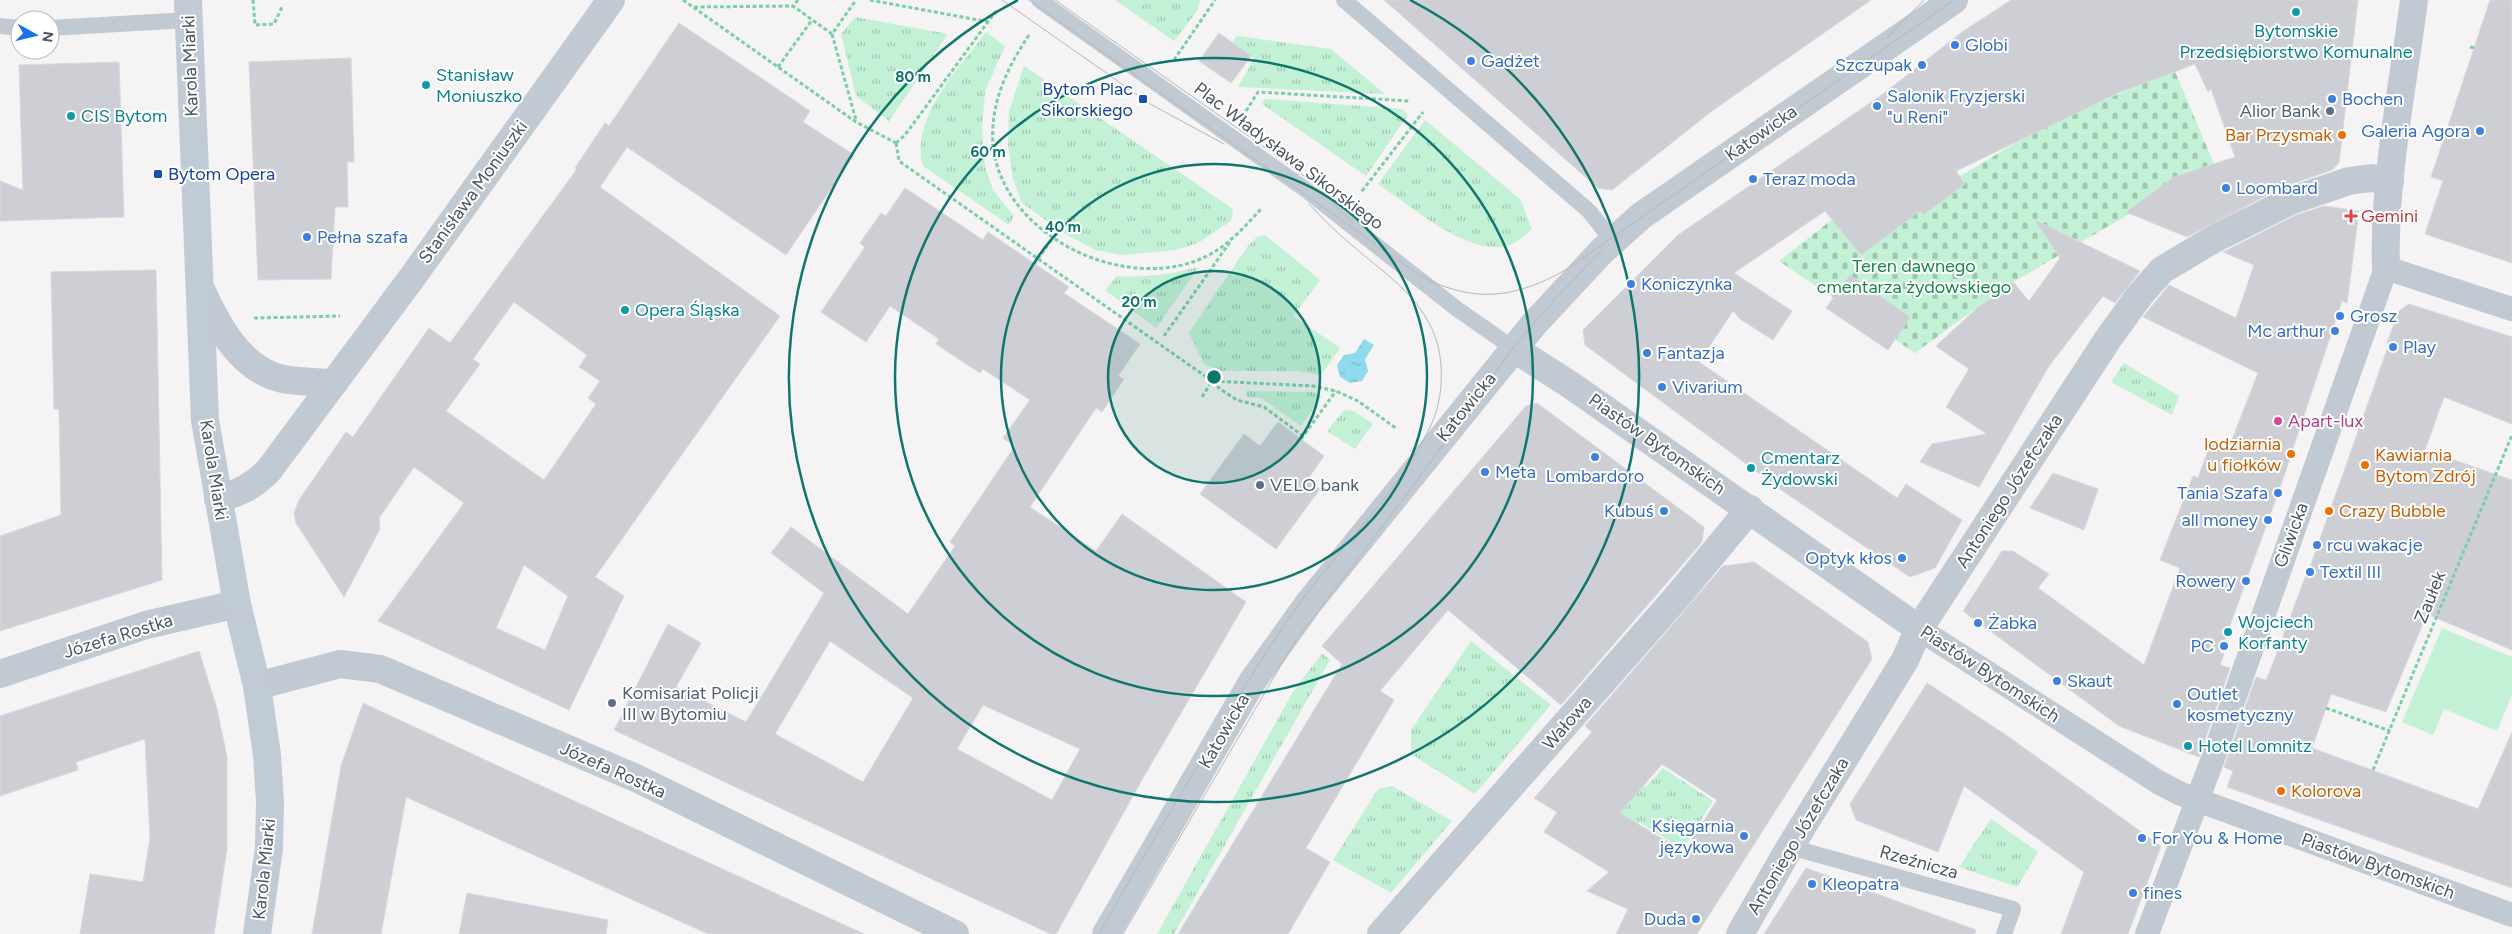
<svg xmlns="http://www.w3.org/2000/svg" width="2512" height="934" font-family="Figtree,sans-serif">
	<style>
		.grass { fill: url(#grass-tufts) }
		.cemetery { fill: url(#cemetery-stones) }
		.park { fill: #c3f1d5 }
		.water { fill: url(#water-ripples) }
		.building { fill: #cdcfd5; stroke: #d7d9de; fill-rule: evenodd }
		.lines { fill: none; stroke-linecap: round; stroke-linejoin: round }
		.path { stroke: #7ad0a6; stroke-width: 3; stroke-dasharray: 4 2.5; stroke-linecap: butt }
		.service { stroke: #c1cad2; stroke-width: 16 }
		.pedestrian { stroke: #c1cad2; stroke-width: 24 }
		.minor { stroke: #c1cad2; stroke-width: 28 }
		.secondary { stroke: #c1cbd6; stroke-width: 28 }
		.tram { stroke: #b5b8bd; stroke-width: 1 }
		.ring { fill: none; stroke: #0f766e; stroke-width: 2.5 }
		.culture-dot { fill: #0f9aa8; stroke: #fff; stroke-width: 2 }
		.shop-dot { fill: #3f7fe0; stroke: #fff; stroke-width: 2 }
		.transit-dot { fill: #1a4fb4; stroke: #fff; stroke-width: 2 }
		.service-dot { fill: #5c6f8a; stroke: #fff; stroke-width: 2 }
		.food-dot { fill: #e8710a; stroke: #fff; stroke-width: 2 }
		.health-dot { fill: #e0444e; stroke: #fff; stroke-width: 2 }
		.hotel-dot { fill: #d1479c; stroke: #fff; stroke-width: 2 }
		.labels { text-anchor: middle; stroke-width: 4; stroke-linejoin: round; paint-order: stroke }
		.culture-label { font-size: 18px; fill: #0d838f; stroke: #fff; text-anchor: start }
		.shop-label { font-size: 18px; fill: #366cbe; stroke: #fff; text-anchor: start }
		.street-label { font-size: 18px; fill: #4a5661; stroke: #fff }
		.transit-label { font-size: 18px; fill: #164399; stroke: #fff; text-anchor: end }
		.service-label { font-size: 18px; fill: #4e5e75; stroke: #fff; text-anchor: start }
		.food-label { font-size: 18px; fill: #c56008; stroke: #fff; text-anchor: start }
		.health-label { font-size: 18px; fill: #be3a42; stroke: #fff; text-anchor: start }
		.park-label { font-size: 18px; fill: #17864f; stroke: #fff }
		.hotel-label { font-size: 18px; fill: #b23c85; stroke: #fff; text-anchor: start }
		.centre { fill: #0f766e; stroke: #fff; stroke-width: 2.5 }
		.ring-label { font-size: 15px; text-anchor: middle; font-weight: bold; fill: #0f766e; stroke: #fff; stroke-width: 4; stroke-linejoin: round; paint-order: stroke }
	</style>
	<defs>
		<pattern id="grass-tufts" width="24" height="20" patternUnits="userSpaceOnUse" patternTransform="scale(1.25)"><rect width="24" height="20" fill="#c3f1d5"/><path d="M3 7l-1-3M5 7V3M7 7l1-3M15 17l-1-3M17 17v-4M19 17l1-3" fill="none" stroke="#a0c6b0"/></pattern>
		<pattern id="cemetery-stones" width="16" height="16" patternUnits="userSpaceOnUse" patternTransform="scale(1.25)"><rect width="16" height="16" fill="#c3f1d5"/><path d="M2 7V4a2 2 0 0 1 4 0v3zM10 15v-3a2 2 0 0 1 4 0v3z" fill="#a0c6b0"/></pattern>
		<pattern id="water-ripples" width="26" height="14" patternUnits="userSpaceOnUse" patternTransform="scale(1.25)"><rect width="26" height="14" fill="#90daee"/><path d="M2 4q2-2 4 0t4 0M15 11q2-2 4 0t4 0" fill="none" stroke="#78b4c4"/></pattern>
	</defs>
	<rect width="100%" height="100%" fill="#f5f3f3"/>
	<g class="grass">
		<polygon points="1115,0 1200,0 1198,10 1174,41"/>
		<polygon points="855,17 948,34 889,121 856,96 841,34"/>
		<path d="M 986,32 L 1005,46 L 985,91 L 982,127 L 985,166 L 993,190 L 1014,216 L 1009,225 L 923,166 C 910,117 959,69 986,32 Z"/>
		<polygon points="1237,36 1331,49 1385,94 1238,87 1254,59 1232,43"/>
		<polygon points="1024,66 1233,209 1231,221 1198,243 1175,250 1123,255 1095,250 1062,232 1022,203 1013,179 1008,144 1009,112"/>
		<polygon points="1265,99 1402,109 1408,115 1366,176 1262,104"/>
		<path d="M 1425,120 L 1520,199 L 1532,229 C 1523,237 1515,245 1503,247 C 1462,252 1410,205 1378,184 Z"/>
		<polygon points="1265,235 1320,280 1293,316 1340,348 1321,375 1297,371 1218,371 1204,364 1189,333 1247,247 1257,237"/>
		<path d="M 1199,267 L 1156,328 L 1105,290 L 1117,276 C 1145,278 1171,274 1199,267 Z"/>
		<polygon points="2124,363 2179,396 2172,415 2111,382"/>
		<polygon points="1247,391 1312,392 1322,396 1301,426 1261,398 1246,397"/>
		<polygon points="1344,410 1354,411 1373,424 1355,449 1327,431"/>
		<polygon points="1471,641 1551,705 1475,794 1411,754 1411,730"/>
		<polygon points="1322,653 1330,660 1174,934 1157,934 1293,692"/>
		<polygon points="1663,768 1713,801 1683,849 1639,822 1621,847 1591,829 1634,779 1646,787"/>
		<polygon points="1392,786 1452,821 1391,893 1333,860 1378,789"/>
		<polygon points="1991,819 2038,852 2017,887 1959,867"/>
	</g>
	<polygon class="cemetery" points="2174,69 2214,164 2005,287 1915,353 1779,261 1889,175 1923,215 1960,176 2036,131"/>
	<polygon class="park" points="2442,628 2512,657 2512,695 2497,731 2444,709 2433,735 2402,722"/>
	<polygon class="water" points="1364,339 1374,345 1365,359 1368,371 1362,381 1350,383 1340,377 1337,365 1344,355 1355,353"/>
	<g class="building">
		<polygon points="1384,0 1871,0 1712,111 1612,190 1598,188"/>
		<polygon points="2011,0 2358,0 2339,163 2332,170 2283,187 2187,237 2126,212 2174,177 2235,157 2211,89 2208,92 2195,64 2118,93 1956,171 1965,184 1923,215 1920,211 1861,255 1825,211 1734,273 1792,311 1773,340 1740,319 1733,311 1699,362 1897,498 1906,484 1962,520 1935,568 1910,577 1787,494 1585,345 1583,330 1678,235 1883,94 1962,32"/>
		<polygon points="2490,0 2512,0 2512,263 2425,234 2443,181 2431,177"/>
		<path d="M 679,23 L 810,111 L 803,122 L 854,155 L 786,255 L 627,147 L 600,187 L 780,316 L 595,577 L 624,596 L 569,710 L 378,621 L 464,503 L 414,467 L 379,518 L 380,529 L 344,597 L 296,523 L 294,513 L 299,500 L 346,432 L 353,437 L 429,328 L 450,343 L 577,169 L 575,168 L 605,123 L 609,126 ZM 514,302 L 587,355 L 579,367 L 600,381 L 588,398 L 596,404 L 544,480 L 446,411 L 480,364 L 473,359 ZM 524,565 L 568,596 L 545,650 L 496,628 Z"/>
		<polygon points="1219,33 1251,56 1231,83 1199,61"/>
		<polygon points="351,58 354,162 347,162 348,207 335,207 331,279 258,280 249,62"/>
		<polygon points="119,62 124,217 0,221 0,181 23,190 19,65"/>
		<path d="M 905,188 L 983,240 L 988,232 L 1069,287 L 1064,293 L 1140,344 L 1118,376 L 1124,379 L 1102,412 L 1096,408 L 1030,507 L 1096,551 L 1122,514 L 1246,602 L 1143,778 L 1056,934 L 1051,934 L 936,881 L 614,730 L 668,624 L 701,643 L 676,687 L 746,722 L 824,593 L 771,553 L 791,527 L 908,614 L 955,546 L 950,542 L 1015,446 L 1003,438 L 1030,400 L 983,369 L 980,373 L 936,344 L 939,339 L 890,306 L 866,342 L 821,312 L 865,247 L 860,243 L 881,213 L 886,216 ZM 830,641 L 913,698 L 863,782 L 775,734 ZM 983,705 L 1080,749 L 1052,800 L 957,749 Z"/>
		<polygon points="2324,206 2359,211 2347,303 2342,301 2282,482 2220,653 2224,654 2220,665 2230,668 2199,757 2119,726 1963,611 2002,551 2013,551 2049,574 2038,588 2144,665 2180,568 2160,560 2193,476 2198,478 2211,443 2228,450 2258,373 2143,317 2169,285 2236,318 2254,265 2223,252 2296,215"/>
		<polygon points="2035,220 2140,271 2115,303 2103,296 2049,366 1979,487 1920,462 1932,444 1987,434 1946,407 1969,369 1936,346 1977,308 2013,282 2029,301 2060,258"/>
		<polygon points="156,270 162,580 0,631 0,536 61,515 59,409 54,409 51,272"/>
		<polygon points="1850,275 1910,317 1888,350 1826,308"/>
		<polygon points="2409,304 2512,337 2512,424 2444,397 2425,450 2512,480 2512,650 2427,614 2386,712 2331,694 2312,748 2478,809 2512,732 2512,888 2227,787 2233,771 2224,767 2256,677 2266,680 2270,671 2309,567 2310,567 2389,344 2387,343 2399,311"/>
		<polygon points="1537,403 1704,527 1702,542 1561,705 1448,610 1380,691 1394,700 1306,848 1330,862 1288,934 1178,934 1342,664 1322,646 1526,406"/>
		<polygon points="1278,422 1324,456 1307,480 1320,489 1276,549 1200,494 1244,434 1260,446"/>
		<polygon points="2053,473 2098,489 2084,530 2030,508"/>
		<path d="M 1754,562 L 1868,642 L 1872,659 L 1697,934 L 1616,934 L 1628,909 L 1587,891 L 1609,872 L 1544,832 L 1557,812 L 1534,798 L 1592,732 L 1585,726 L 1723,566 ZM 1662,764 L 1717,800 L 1684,852 L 1620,813 Z"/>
		<polygon points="199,651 217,709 227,757 227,849 214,934 80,934 90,874 143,882 150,838 145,739 76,762 78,770 0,796 0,716"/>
		<polygon points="1927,683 2006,735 2161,846 2128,934 2061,934 2084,872 1964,786 1938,852 1856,820 1850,804"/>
		<polygon points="363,703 496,765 864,934 708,934 406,797 381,934 312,934 341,766"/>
		<polygon points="1806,868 1976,930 1975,934 1764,934"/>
		<polygon points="467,893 608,920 606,934 459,934"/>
	</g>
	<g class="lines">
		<g class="path">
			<polyline points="253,0 255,25 274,24 282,7"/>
			<polyline points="683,0 856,122 896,143"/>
			<polyline points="798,0 793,6 832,34 856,0"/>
			<polyline points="870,0 989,22"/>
			<polyline points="694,7 793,6"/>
			<polyline points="832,34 856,120"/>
			<path d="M 1029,35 C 1007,68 990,103 993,144 C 1001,236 1127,296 1207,256 C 1229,245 1245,226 1261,209"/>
			<polyline points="2470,47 2475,48"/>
			<polyline points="1174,60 1215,0"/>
			<polyline points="778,67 812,20"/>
			<polyline points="1246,111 1258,92 1410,101"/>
			<polyline points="896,143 899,161 1212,381 1313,386 1336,391 1358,401 1397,429"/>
			<polyline points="896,143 905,135 996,11"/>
			<polyline points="1362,191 1423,112"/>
			<polyline points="1034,264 1053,238"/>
			<polyline points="254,318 340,316"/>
			<polyline points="1164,336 1230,242"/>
			<polyline points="1202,397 1212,381 1220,389 1237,400 1264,407 1303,436"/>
			<polyline points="1301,439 1336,391"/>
			<polyline points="2326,708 2390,731"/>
			<polyline points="2373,770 2512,435"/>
		</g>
		<g class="service">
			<polyline points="1039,0 1306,190 1457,309 1513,348"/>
			<polyline points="1344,0 1589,211 1612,240"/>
			<polyline points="0,26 20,28"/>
			<polyline points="50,28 188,20"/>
			<polyline points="1790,847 2013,909 2004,934"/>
		</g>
		<g class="pedestrian">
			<polyline points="1919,629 2158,782 2181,794 2512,915"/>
			<polyline points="2147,934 2212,761 2386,268 2512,309"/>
		</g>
		<g class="minor">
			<path d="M 2386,268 C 2383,182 2403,86 2414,0"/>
			<path d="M 200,287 C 216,323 240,370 283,379 C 299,382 317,382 334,383"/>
			<polyline points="1513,348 1572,386 1919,629"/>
			<path d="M 218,499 C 239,493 254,486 269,470 L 411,279 L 611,0"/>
			<polyline points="0,674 146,625 237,604"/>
			<polyline points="257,686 340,664 380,669 636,778 955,934"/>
			<polyline points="1106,934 1252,682 1308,604 1534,324 1601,252 1641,216 1954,0"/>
			<polyline points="1381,934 1676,598 1750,509"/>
			<polyline points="1740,934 1790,847 1905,660 1919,629 2108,339 2139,296 2162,270 2214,239 2290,201 2349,181 2371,178 2390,181"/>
		</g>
		<polyline class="secondary" points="188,0 205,420 237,604 257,686 267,755 270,802 269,848 257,934"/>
		<g class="tram">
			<polyline points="1002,0 1152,105 1224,144"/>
			<path d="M 1029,0 L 1419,275 C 1473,304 1515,299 1567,269 L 1954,0"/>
			<polyline points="1055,0 1284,161 1316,185 1353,223"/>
			<polyline points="1887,38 1924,0"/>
			<path d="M 1099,934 C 1129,881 1160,829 1191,777 C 1227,717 1261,656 1302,600 C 1344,543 1401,489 1431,425 C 1442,401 1444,372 1438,346 C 1426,300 1388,276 1354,247 C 1338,234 1323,219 1309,204"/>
			<polyline points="1123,934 1294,643 1413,486 1513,348 1556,298 1602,250"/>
		</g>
	</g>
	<circle cx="1214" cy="377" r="106" fill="#0f766e" fill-opacity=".12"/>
	<g class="ring">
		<circle cx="1214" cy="377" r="106"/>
		<circle cx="1214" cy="377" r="213"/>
		<circle cx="1214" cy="377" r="319"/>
		<path d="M1410 0A425 425 0 1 1 1018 0"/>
	</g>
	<g class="culture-dot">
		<circle cx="2296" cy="12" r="5"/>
		<circle cx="426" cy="85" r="5"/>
		<circle cx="71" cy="116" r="5"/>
		<circle cx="625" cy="310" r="5"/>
		<circle cx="1751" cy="468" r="5"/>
		<circle cx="2228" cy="632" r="5"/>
		<circle cx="2188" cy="746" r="5"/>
	</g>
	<g class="shop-dot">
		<circle cx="1955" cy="45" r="5"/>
		<circle cx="1471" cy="61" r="5"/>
		<circle cx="1922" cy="65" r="5"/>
		<circle cx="2332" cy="99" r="5"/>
		<circle cx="1877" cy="106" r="5"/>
		<circle cx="2480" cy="131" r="5"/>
		<circle cx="1753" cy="179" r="5"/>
		<circle cx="2226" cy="188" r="5"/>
		<circle cx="307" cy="237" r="5"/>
		<circle cx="1631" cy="284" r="5"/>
		<circle cx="2340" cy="316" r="5"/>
		<circle cx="2335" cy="331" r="5"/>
		<circle cx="2393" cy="347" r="5"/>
		<circle cx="1647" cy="353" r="5"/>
		<circle cx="1662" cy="387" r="5"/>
		<circle cx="1595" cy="457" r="5"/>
		<circle cx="1485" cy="472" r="5"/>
		<circle cx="2278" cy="493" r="5"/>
		<circle cx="1664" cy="511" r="5"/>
		<circle cx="2268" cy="520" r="5"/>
		<circle cx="2317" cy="545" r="5"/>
		<circle cx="1902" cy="558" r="5"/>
		<circle cx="2310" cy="572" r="5"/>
		<circle cx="2246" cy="581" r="5"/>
		<circle cx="1978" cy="623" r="5"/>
		<circle cx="2224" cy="646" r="5"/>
		<circle cx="2057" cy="681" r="5"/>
		<circle cx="2177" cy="704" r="5"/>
		<circle cx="1744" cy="836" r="5"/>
		<circle cx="2142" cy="838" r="5"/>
		<circle cx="1812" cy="884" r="5"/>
		<circle cx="2133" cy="893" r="5"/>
		<circle cx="1696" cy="919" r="5"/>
	</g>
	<g class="transit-dot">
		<rect x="1138" y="94" width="10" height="10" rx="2.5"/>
		<rect x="153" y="169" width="10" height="10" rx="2.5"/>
	</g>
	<g class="service-dot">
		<circle cx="2330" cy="111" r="5"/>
		<circle cx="1260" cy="485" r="5"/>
		<circle cx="612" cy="703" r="5"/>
	</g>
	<g class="food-dot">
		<circle cx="2342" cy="135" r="5"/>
		<circle cx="2291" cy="454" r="5"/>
		<circle cx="2365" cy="465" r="5"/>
		<circle cx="2329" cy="511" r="5"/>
		<circle cx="2281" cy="791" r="5"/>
	</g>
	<path class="health-dot" d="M2348.5 208.5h5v5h5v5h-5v5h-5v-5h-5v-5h5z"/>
	<circle class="hotel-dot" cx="2278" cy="421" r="5"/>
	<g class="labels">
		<g class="culture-label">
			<text x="2296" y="37" text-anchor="middle">Bytomskie<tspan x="2296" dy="21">Przedsiębiorstwo Komunalne</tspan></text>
			<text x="436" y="81">Stanisław<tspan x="436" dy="21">Moniuszko</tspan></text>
			<text x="81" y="122">CIS Bytom</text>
			<text x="635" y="316">Opera Śląska</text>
			<text x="1761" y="464">Cmentarz<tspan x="1761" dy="21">Żydowski</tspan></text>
			<text x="2238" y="628">Wojciech<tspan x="2238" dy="21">Korfanty</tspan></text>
			<text x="2198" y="752">Hotel Lomnitz</text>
		</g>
		<g class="shop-label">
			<text x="1965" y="51">Globi</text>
			<text x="1481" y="67">Gadżet</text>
			<text x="1912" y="71" text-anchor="end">Szczupak</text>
			<text x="1887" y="102">Salonik Fryzjerski<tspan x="1887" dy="21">"u Reni"</tspan></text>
			<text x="2342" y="105">Bochen</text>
			<text x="2470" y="137" text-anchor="end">Galeria Agora</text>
			<text x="1763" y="185">Teraz moda</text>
			<text x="2236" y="194">Loombard</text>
			<text x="317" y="243">Pełna szafa</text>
			<text x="1641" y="290">Koniczynka</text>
			<text x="2350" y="322">Grosz</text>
			<text x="2325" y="337" text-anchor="end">Mc arthur</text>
			<text x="2403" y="353">Play</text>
			<text x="1657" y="359">Fantazja</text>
			<text x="1672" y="393">Vivarium</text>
			<text x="1495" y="478">Meta</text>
			<text x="1595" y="482" text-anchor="middle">Lombardoro</text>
			<text x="2268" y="499" text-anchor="end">Tania Szafa</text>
			<text x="1654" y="517" text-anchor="end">Kubuś</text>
			<text x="2258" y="526" text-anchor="end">all money</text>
			<text x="2327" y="551">rcu wakacje</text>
			<text x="1892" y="564" text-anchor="end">Optyk kłos</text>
			<text x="2320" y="578">Textil III</text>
			<text x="2236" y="587" text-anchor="end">Rowery</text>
			<text x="1988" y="629">Żabka</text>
			<text x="2214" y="652" text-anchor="end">PC</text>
			<text x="2067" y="687">Skaut</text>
			<text x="2187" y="700">Outlet<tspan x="2187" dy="21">kosmetyczny</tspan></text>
			<text x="1734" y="832" text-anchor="end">Księgarnia<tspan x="1734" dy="21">językowa</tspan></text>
			<text x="2152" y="844">For You &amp; Home</text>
			<text x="1822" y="890">Kleopatra</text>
			<text x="2143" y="899">fines</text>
			<text x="1686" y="925" text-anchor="end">Duda</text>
		</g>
		<g class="street-label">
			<text transform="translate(190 66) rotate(-92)" y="6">Karola Miarki</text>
			<text transform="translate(1761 133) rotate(-35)" y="6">Katowicka</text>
			<text transform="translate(1289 156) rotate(37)" y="6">Plac Władysława Sikorskiego</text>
			<text transform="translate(473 192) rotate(-54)" y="6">Stanisława Moniuszki</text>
			<text transform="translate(1466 407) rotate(-51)" y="6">Katowicka</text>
			<text transform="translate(1657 444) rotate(35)" y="6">Piastów Bytomskich</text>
			<text transform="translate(214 470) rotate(81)" y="6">Karola Miarki</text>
			<text transform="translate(2009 491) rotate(-57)" y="6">Antoniego Józefczaka</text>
			<text transform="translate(2291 535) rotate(-70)" y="6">Gliwicka</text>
			<text transform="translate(2430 597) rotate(-68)" y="6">Zaułek</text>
			<text transform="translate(118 636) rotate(-17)" y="6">Józefa Rostka</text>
			<text transform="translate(1990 674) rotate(33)" y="6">Piastów Bytomskich</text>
			<text transform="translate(1567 723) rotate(-49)" y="6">Wałowa</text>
			<text transform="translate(1224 731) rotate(-60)" y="6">Katowicka</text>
			<text transform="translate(613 770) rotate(24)" y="6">Józefa Rostka</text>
			<text transform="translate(1798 836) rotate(-59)" y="6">Antoniego Józefczaka</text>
			<text transform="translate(1919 862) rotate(16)" y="6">Rzeźnicza</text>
			<text transform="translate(2378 866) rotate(20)" y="6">Piastów Bytomskich</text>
			<text transform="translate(264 869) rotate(-84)" y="6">Karola Miarki</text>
		</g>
		<g class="transit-label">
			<text x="1133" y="95">Bytom Plac<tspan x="1133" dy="21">Sikorskiego</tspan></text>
			<text x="168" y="180" text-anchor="start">Bytom Opera</text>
		</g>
		<g class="service-label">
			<text x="2320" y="117" text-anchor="end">Alior Bank</text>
			<text x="1270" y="491">VELO bank</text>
			<text x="622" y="699">Komisariat Policji<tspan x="622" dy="21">III w Bytomiu</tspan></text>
		</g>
		<g class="food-label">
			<text x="2332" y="141" text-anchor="end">Bar Przysmak</text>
			<text x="2281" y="450" text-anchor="end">lodziarnia<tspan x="2281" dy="21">u fiołków</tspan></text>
			<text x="2375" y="461">Kawiarnia<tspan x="2375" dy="21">Bytom Zdrój</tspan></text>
			<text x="2339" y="517">Crazy Bubble</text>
			<text x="2291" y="797">Kolorova</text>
		</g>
		<g class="health-label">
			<text x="2361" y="222">Gemini</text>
		</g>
		<g class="park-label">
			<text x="1914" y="272">Teren dawnego<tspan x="1914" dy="21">cmentarza żydowskiego</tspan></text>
		</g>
		<g class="hotel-label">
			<text x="2288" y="427">Apart-lux</text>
		</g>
	</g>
	<circle cx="1214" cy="377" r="8" class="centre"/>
	<g class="ring-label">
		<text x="913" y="82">80 m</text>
		<text x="988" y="157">60 m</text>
		<text x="1063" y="232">40 m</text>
		<text x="1139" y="307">20 m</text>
	</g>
	<g transform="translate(35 35) rotate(98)"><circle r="24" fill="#ffffff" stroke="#b7bbc0"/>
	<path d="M0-4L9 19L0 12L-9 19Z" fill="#1a73e8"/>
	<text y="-8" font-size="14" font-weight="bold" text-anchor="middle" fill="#4a5661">N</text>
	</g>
</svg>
